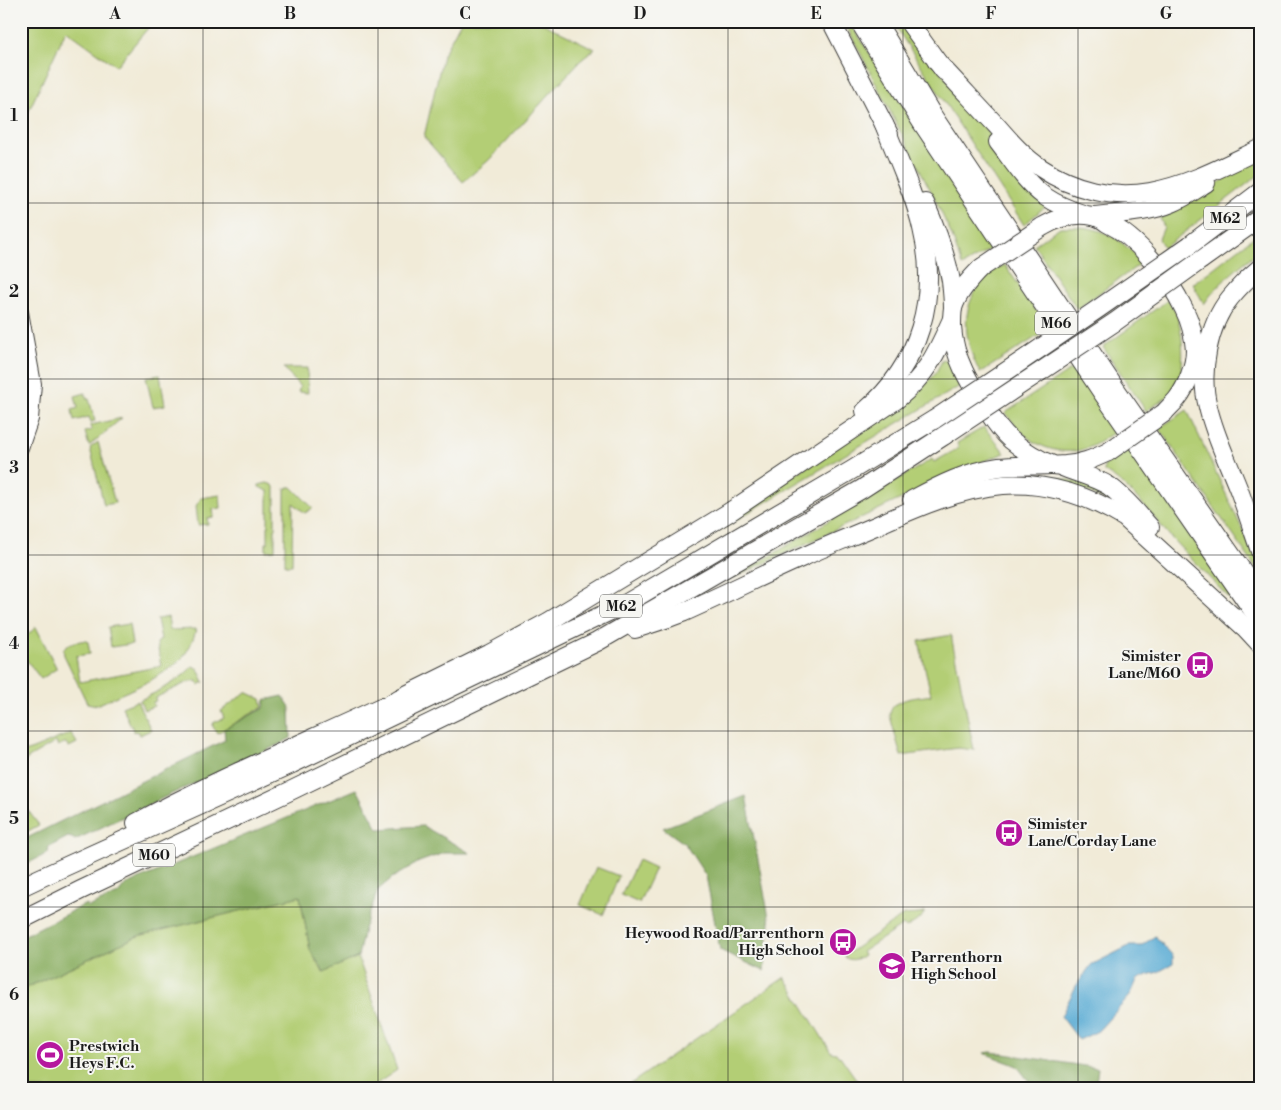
<svg xmlns="http://www.w3.org/2000/svg" width="1281" height="1110" font-family="'Libre Bodoni',serif">
	<style>
		.green { fill: #b3ce74; stroke: #687548 }
		.forest { fill: #8eb166; stroke: #556641 }
		.water { fill: #58abd4; stroke: #3a6478 }
		.lines { fill: none; stroke-linecap: round; stroke-linejoin: round }
		.secondary-casing { stroke: #3c3b38; stroke-width: 16 }
		.highway-casing { stroke: #3c3b38; stroke-width: 20 }
		.secondary { stroke: #fff; stroke-width: 14 }
		.highway { stroke: #fff; stroke-width: 18 }
		.highway-bridge-casing { stroke: #3c3b38; stroke-width: 20; stroke-linecap: butt }
		.highway-bridge { stroke: #fff; stroke-width: 18 }
		.grid { fill: none; stroke: #1c1c1c; stroke-width: 1; stroke-opacity: 0.55 }
		.labels { text-anchor: middle; stroke-width: 4; stroke-linejoin: round; paint-order: stroke }
		.shield { fill: #f6f6f2; stroke: #5d5d5c; stroke-width: 1 }
		.shield-label { font-size: 14px; font-weight: bold; fill: #1c1c1c }
		.poi-label { font-size: 15px; font-weight: bold; fill: #1c1c1c; stroke: #f6f6f2; text-anchor: start }
		.neatline { fill: none; stroke: #1c1c1c; stroke-width: 2 }
		.grid-label { font-size: 16px; text-anchor: middle; font-weight: bold; fill: #1c1c1c }
	</style>
	<rect width="100%" height="100%" fill="#f6f6f2"/>
	<filter id="ink" filterUnits="userSpaceOnUse"><feTurbulence type="fractalNoise" baseFrequency=".02" numOctaves="2"/><feDisplacementMap in="SourceGraphic" scale="10" xChannelSelector="R" yChannelSelector="G"/><feConvolveMatrix kernelMatrix="1 2 1 2 8 2 1 2 1" color-interpolation-filters="sRGB"/></filter>
	<filter id="wash" filterUnits="userSpaceOnUse"><feTurbulence type="fractalNoise" baseFrequency=".0096" numOctaves="4" result="noise"/><feDisplacementMap in="SourceGraphic" scale="20" xChannelSelector="R" yChannelSelector="G"/><feGaussianBlur stdDeviation="1.12" result="paint"/><feColorMatrix in="noise" values="0 0 0 0 0 0 0 0 0 0 0 0 0 0 0 0 0 1.4 0 .05"/><feComposite in="paint" operator="in"/></filter>
	<g filter="url(#wash)">
		<rect width="100%" height="100%" fill="#f1ebd8"/>
		<g class="green">
			<polygon points="21,21 154,21 116,66 66,30 21,128"/>
			<polygon points="461,21 538,21 595,49 580,61 489,160 463,182 424,137 443,55"/>
			<polygon points="844,21 849,21 993,248 962,266 952,236 936,201"/>
			<polygon points="892,21 901,21 1039,197 1048,204 1024,225"/>
			<polygon points="1260,158 1260,174 1164,248 1159,239 1164,227 1160,218"/>
			<path d="M 1060,227 C 1100,225 1115,234 1143,262 L 1077,309 L 1034,245 Z"/>
			<path d="M 1260,232 L 1260,250 C 1239,267 1220,281 1204,304 L 1193,284 Z"/>
			<path d="M 1005,265 L 1049,329 L 980,373 C 966,345 959,315 978,287 C 980,283 983,278 987,275 C 992,271 999,268 1005,265 Z"/>
			<path d="M 1168,300 C 1171,304 1174,309 1176,313 C 1184,333 1187,377 1172,393 C 1165,400 1154,405 1146,411 L 1103,347 Z"/>
			<polygon points="943,359 949,361 960,386 664,563 920,390 935,374"/>
			<path d="M 1075,367 L 1115,432 C 1106,437 1094,447 1084,449 C 1065,455 1041,449 1026,436 C 1018,429 1011,420 1005,413 Z"/>
			<polygon points="284,368 307,368 308,393 298,392 300,387"/>
			<polygon points="160,375 165,405 153,407 146,377"/>
			<polygon points="85,393 87,399 89,399 95,421 91,422 89,417 74,421 72,410 78,408 75,396"/>
			<polygon points="1187,410 1251,548 1260,563 1260,574 1159,428"/>
			<polygon points="122,418 89,446 85,432 92,430 91,425"/>
			<polygon points="984,427 1005,453 971,466 733,578 932,459 934,462 959,448 957,443"/>
			<polygon points="98,442 115,503 104,505 90,448"/>
			<path d="M 1131,448 L 1245,614 C 1221,590 1198,566 1175,542 C 1152,516 1134,489 1104,471 L 1104,466 Z"/>
			<path d="M 999,475 C 1033,475 1075,475 1105,493 C 1111,497 1117,503 1122,508 L 1079,488 L 982,478 Z"/>
			<polygon points="267,483 273,485 275,490 275,550 266,551 266,543 268,543 268,491 259,487 259,485"/>
			<polygon points="289,487 292,487 313,508 305,513 293,503 292,565 285,565 285,489"/>
			<polygon points="220,495 221,508 213,509 214,517 207,518 208,524 198,525 196,506 201,498"/>
			<path d="M 168,617 L 170,630 L 196,629 C 194,639 189,649 183,657 C 164,678 122,693 97,705 L 87,703 L 64,655 L 63,649 C 69,642 77,642 86,640 L 88,642 L 90,654 L 76,656 L 80,682 L 161,666 L 157,643 L 161,639 L 157,619 Z"/>
			<polygon points="129,624 132,644 111,647 108,627"/>
			<polygon points="36,627 56,667 56,669 41,679 21,653 21,641"/>
			<path d="M 951,635 L 974,750 L 958,748 L 901,756 L 890,716 C 890,697 918,698 931,695 L 919,641 Z"/>
			<path d="M 193,666 L 198,669 L 204,682 L 199,685 L 197,681 L 188,682 L 159,696 L 155,699 L 156,701 L 153,702 L 154,706 L 144,710 L 140,700 C 159,691 178,682 193,666 Z"/>
			<polygon points="246,692 261,699 263,707 217,733 212,725 214,724 213,723 224,718 221,711"/>
			<polygon points="137,701 151,730 140,735 138,731 134,732 122,707"/>
			<polygon points="71,733 77,743 69,747 66,743 64,743 58,746 56,742 27,759 23,765 24,768 21,770 21,753 33,749"/>
			<polygon points="26,808 39,825 21,835 21,809"/>
			<polygon points="638,860 655,868 639,903 621,895"/>
			<polygon points="596,867 619,876 603,915 580,905"/>
			<polygon points="300,896 310,950 323,972 358,957 397,1070 369,1089 21,1089 21,990 138,936"/>
			<path d="M 925,912 L 920,919 L 906,928 L 903,925 L 862,952 L 864,955 C 858,960 849,962 844,956 L 902,916 C 910,913 917,916 925,912 Z"/>
			<polygon points="785,977 831,1052 836,1053 839,1057 840,1056 863,1089 623,1089"/>
		</g>
		<g class="forest">
			<polygon points="283,696 290,707 291,738 282,743 167,796 75,840 72,838 68,837 49,847 48,853 21,867 21,841 225,740 224,729 264,708 265,700"/>
			<polygon points="357,789 378,829 423,826 470,853 444,853 419,862 392,878 378,890 364,929 358,957 324,972 310,950 300,896 138,936 21,990 21,937 86,904 88,907 118,894 125,885"/>
			<polygon points="746,796 770,923 764,971 720,950 706,876 685,844 663,828"/>
			<polygon points="991,1052 1098,1068 1095,1089 1035,1089 1017,1066 984,1053"/>
		</g>
		<polygon class="water" points="1155,936 1173,956 1173,964 1158,972 1147,975 1137,980 1130,996 1098,1031 1079,1040 1061,1016 1076,986 1091,965 1129,946 1141,946"/>
	</g>
	<g filter="url(#ink)">
		<g class="lines">
			<defs>
				<polyline id="secondary" points="21,312 34,384 31,419 21,448"/>
				<g id="highway">
					<polyline points="831,21 889,134"/>
					<polyline points="859,21 922,123 1101,391 1260,621"/>
					<polyline points="876,21 933,116 1115,388 1260,596"/>
					<polyline points="908,21 944,71"/>
					<path d="M 937,62 C 957,83 977,105 997,126 C 1010,141 1024,157 1041,168 C 1072,189 1112,199 1150,192 C 1189,185 1224,166 1260,149"/>
					<path d="M 998,142 C 1012,160 1025,182 1044,196 C 1056,204 1069,210 1083,214"/>
					<path d="M 925,203 C 936,228 946,254 951,281 C 952,290 953,299 953,308"/>
					<path d="M 1094,216 C 1120,213 1148,213 1172,203 C 1184,198 1195,190 1206,183"/>
					<path d="M 1042,227 C 1057,218 1076,212 1093,216 C 1098,217 1103,220 1107,223 C 1139,238 1169,278 1184,309 C 1190,321 1194,336 1195,350 C 1195,366 1187,386 1177,399 C 1173,404 1168,408 1164,413"/>
					<polyline points="1190,245 1260,192"/>
					<polyline points="1201,260 1260,218"/>
					<path d="M 981,268 C 970,279 958,292 953,308 C 952,314 952,321 952,327 C 954,359 970,384 987,410 C 994,421 1001,431 1011,440 C 1022,449 1039,460 1053,465 C 1057,466 1061,465 1065,465 C 1081,464 1093,459 1108,452"/>
					<path d="M 1260,268 C 1249,277 1239,287 1230,298 C 1208,325 1199,373 1208,407 C 1215,437 1229,464 1240,493 C 1247,512 1253,531 1260,551"/>
					<path d="M 865,411 C 920,364 939,297 922,228 C 914,193 897,158 884,124"/>
					<path d="M 1062,467 C 1077,473 1095,477 1109,486 C 1125,497 1137,513 1150,527"/>
					<path d="M 912,500 C 940,485 968,471 999,467 C 1016,465 1033,466 1050,465"/>
					<polyline points="1235,617 1260,644"/>
					<path d="M 635,629 C 651,624 667,619 682,613 C 723,595 762,575 803,557 C 826,546 850,537 873,527 C 914,509 957,489 1003,485 C 1048,482 1087,495 1125,518 L 1243,626"/>
					<path d="M 372,715 L 400,698 L 489,654 L 548,622 L 728,513 L 896,400 C 927,375 936,354 952,319"/>
					<path d="M 136,823 C 215,780 299,745 381,707"/>
					<polyline points="21,887 40,878 292,764 625,604 852,470 935,419"/>
					<polyline points="21,920 81,890 288,792 597,642 862,489 945,435"/>
				</g>
			</defs>
			<use href="#secondary" class="secondary-casing"/>
			<use href="#highway" class="highway-casing"/>
			<use href="#secondary" class="secondary"/>
			<use href="#highway" class="highway"/>
			<defs>
				<g id="highway-bridge">
					<polyline points="981,268 1042,227"/>
					<path d="M 935,419 C 1021,362 1106,304 1190,245"/>
					<polyline points="945,435 1115,322 1201,260"/>
					<polyline points="1108,452 1164,413"/>
				</g>
			</defs>
			<use href="#highway-bridge" class="highway-bridge-casing"/>
			<use href="#highway-bridge" class="highway-bridge"/>
		</g>
	</g>
	<path class="grid" d="M 203,21 L 203,1089M 378,21 L 378,1089M 553,21 L 553,1089M 728,21 L 728,1089M 903,21 L 903,1089M 1078,21 L 1078,1089M 21,203 L 1260,203M 21,379 L 1260,379M 21,555 L 1260,555M 21,731 L 1260,731M 21,907 L 1260,907"/>
	<defs>
		<symbol id="bus-disc" viewBox="-11 -11 22 22"><circle r="9.5" fill="#b5179e" stroke="#f6f6f2"/><path d="M-5-6H5V4H4V6H2V4H-2V6H-4V4H-5ZM-3.5-4V0h7V-4ZM-3.5 1.2v1.5H-2V1.2ZM2 1.2v1.5H3.5V1.2Z" fill="#fff"/></symbol>
		<symbol id="school-disc" viewBox="-11 -11 22 22"><circle r="9.5" fill="#b5179e" stroke="#f6f6f2"/><path d="M0-5L7-2L0 1L-7-2ZM-4 1L0 2.5L4 1V4Q0 6-4 4Z" fill="#fff"/></symbol>
		<symbol id="stadium-disc" viewBox="-11 -11 22 22"><circle r="9.5" fill="#b5179e" stroke="#f6f6f2"/><path d="M0-5a6.5 5 0 1 0 0 10a6.5 5 0 1 0 0-10ZM-3.5-1.8h7v3.6h-7Z" fill="#fff"/></symbol>
	</defs>
	<g fill-rule="evenodd">
		<use href="#bus-disc" x="1184" y="649" width="32" height="32"/>
		<use href="#bus-disc" x="993" y="817" width="32" height="32"/>
		<use href="#bus-disc" x="827" y="926" width="32" height="32"/>
		<use href="#school-disc" x="876" y="950" width="32" height="32"/>
		<use href="#stadium-disc" x="34" y="1039" width="32" height="32"/>
	</g>
	<g class="labels">
		<g class="shield">
			<rect x="1204" y="206.5" width="42" height="23" rx="4"/>
			<rect x="1035" y="311.5" width="42" height="23" rx="4"/>
			<rect x="600" y="594.5" width="42" height="23" rx="4"/>
			<rect x="133" y="843.5" width="42" height="23" rx="4"/>
		</g>
		<g class="shield-label">
			<text x="1225" y="223">M62</text>
			<text x="1056" y="328">M66</text>
			<text x="621" y="611">M62</text>
			<text x="154" y="860">M60</text>
		</g>
		<g class="poi-label">
			<text x="1181" y="661" text-anchor="end">Simister<tspan x="1181" dy="17">Lane/M60</tspan></text>
			<text x="1028" y="829">Simister<tspan x="1028" dy="17">Lane/Corday Lane</tspan></text>
			<text x="824" y="938" text-anchor="end">Heywood Road/Parrenthorn<tspan x="824" dy="17">High School</tspan></text>
			<text x="911" y="962">Parrenthorn<tspan x="911" dy="17">High School</tspan></text>
			<text x="69" y="1051">Prestwich<tspan x="69" dy="17">Heys F.C.</tspan></text>
		</g>
	</g>
	<rect width="1281" height="1110" fill="none" stroke="#f6f6f2" stroke-width="55"/>
	<rect x="28" y="28" width="1226" height="1054" class="neatline"/>
	<g class="grid-label">
		<text x="115" y="19">A</text>
		<text x="290" y="19">B</text>
		<text x="465" y="19">C</text>
		<text x="640" y="19">D</text>
		<text x="816" y="19">E</text>
		<text x="991" y="19">F</text>
		<text x="1166" y="19">G</text>
		<text x="14" y="121">1</text>
		<text x="14" y="297">2</text>
		<text x="14" y="473">3</text>
		<text x="14" y="649">4</text>
		<text x="14" y="824">5</text>
		<text x="14" y="1000">6</text>
	</g>
</svg>
